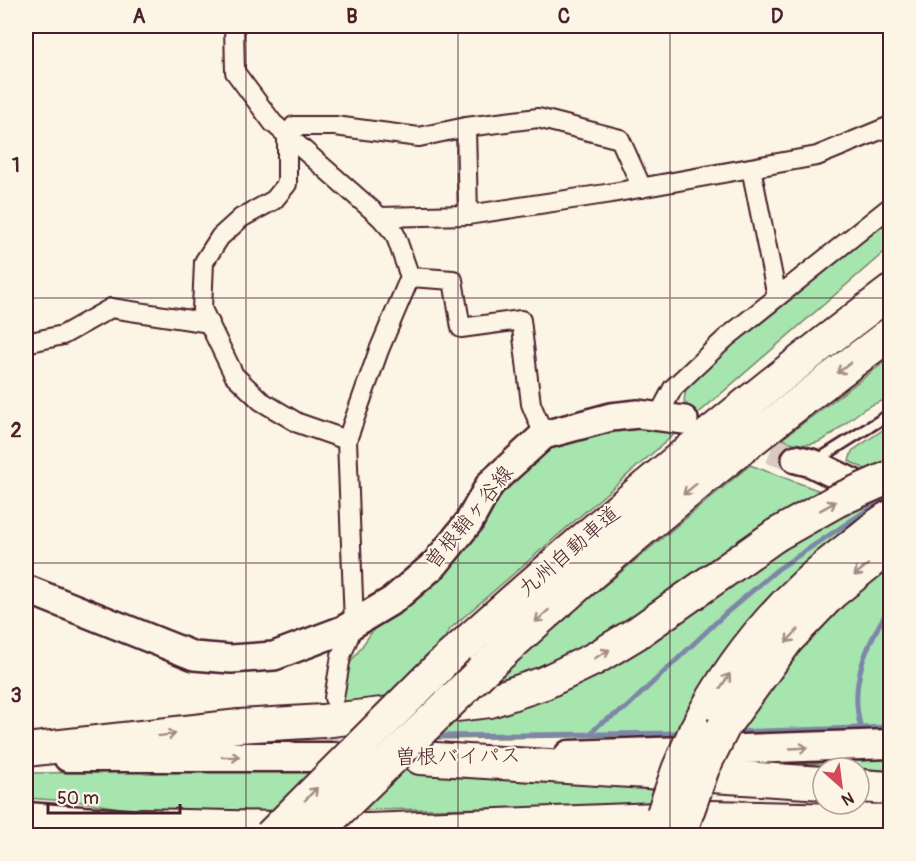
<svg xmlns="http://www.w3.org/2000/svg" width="916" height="861" font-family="Pangolin,'Klee One',sans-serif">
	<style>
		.green { fill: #a6e5ae; stroke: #78826c; stroke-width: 1.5 }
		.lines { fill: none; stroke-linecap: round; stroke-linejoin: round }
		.stream { stroke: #7e87a7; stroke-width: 5 }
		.minor-tunnel { stroke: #d8cac0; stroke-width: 18; stroke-dasharray: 18 9; stroke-linecap: butt }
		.primary-tunnel { stroke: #d8cac0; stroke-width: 27; stroke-dasharray: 27 14; stroke-linecap: butt }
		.service-casing { stroke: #4a1f2b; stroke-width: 14 }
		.minor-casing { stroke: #4a1f2b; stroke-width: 22 }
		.primary-casing { stroke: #4a1f2b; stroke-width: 32 }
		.trunk-casing { stroke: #4a1f2b; stroke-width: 33 }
		.motorway-casing { stroke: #4a1f2b; stroke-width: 36 }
		.service { stroke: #fcf5e5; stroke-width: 9 }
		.minor { stroke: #fcf5e5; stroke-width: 18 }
		.primary { stroke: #fcf5e5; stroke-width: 27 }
		.trunk { stroke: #fcf5e5; stroke-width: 28 }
		.motorway { stroke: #fcf5e5; stroke-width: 32 }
		.motorway-bridge-casing { stroke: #4a1f2b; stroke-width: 36; stroke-linecap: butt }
		.motorway-bridge { stroke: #fcf5e5; stroke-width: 32 }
		.oneway { stroke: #a38a88 }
		.grid { fill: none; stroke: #4a1f2b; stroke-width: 1.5; stroke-opacity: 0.55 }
		.labels { text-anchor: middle; stroke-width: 4.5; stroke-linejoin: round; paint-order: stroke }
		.street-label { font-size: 21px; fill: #4a1f2b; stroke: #fcf5e5 }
		.neatline { fill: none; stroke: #4a1f2b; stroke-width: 2 }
		.grid-label { font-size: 20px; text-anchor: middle; font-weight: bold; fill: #4a1f2b }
	</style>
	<rect width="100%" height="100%" fill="#fcf5e5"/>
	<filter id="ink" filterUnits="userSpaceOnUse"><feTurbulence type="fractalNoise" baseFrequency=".0167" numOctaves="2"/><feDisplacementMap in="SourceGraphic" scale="12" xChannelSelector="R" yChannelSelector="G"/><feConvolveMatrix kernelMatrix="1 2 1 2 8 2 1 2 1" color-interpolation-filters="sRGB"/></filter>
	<g filter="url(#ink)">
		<g class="green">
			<polygon points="890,210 890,247 450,629 438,649 382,702 339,706 346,669 376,626 538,446 604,421 670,431 693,410 684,402 687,377"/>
			<path d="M 890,358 L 890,398 C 882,401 872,404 864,409 C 834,429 822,456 782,439 Z"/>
			<polygon points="890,425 890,459 867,470 849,461 852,451"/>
			<polygon points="750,465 823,492 604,637 533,671 492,683 532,646"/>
			<polygon points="890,491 890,505 681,735 434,739 454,721"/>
			<polygon points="890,559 890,730 732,737 810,630"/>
			<polygon points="890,759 890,771 859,768 728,769"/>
			<polygon points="399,770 662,782 653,806 358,810"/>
			<polygon points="312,771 269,813 163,815 82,802 26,798 26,773"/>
		</g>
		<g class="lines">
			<g class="stream">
				<path d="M 861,728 C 848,684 867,643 890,607"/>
				<polyline points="735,732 890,727"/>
				<polyline points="590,734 600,724 626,708 726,613 778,569 890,495"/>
				<polyline points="438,736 681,733"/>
			</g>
			<polyline class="minor-tunnel" points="330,768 333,711"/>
			<polyline class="primary-tunnel" points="732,437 796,459"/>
			<defs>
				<polyline id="service" points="817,460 890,414"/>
				<g id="minor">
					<polyline points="234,26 235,72 273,123 380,217 395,234 410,277 379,350 347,440 354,624 341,656 334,698"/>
					<polyline points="466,127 538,118 620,139 642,188"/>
					<polyline points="751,168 777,297"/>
					<polyline points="380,217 468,215 612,193 817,156 890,126"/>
					<polyline points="410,277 453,280 461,328 521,320 531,404 544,435"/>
					<polyline points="26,343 63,335 111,308 210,323"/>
					<polyline points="657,418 673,388 726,338 890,207"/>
					<polyline points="347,440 298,423 261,401 234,375 202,309 204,262 220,237 241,218 274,200 287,184 287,137 294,126 335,126 419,137 466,127 468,215"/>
				</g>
				<g id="primary">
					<polyline points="796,459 812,463 855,484"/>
					<polyline points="26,589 194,656 231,659 274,656 343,630 393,600 435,564 469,522 490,484 544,435 611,417 638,414 684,420"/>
				</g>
				<g id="trunk">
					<polyline points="569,755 890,744"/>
					<polyline points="68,757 364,757"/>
					<polyline points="26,817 165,827"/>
				</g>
				<g id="motorway">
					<path d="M 439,667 C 584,535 734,410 890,292"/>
					<path d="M 482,671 C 613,551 748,439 890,334"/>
					<polyline points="724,726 787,640 832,593 890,546"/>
					<path d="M 695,731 C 732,658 785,596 850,547 C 863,537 876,525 890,517"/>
					<polyline points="26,750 239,726 323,721 490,701 544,683 594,659 637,633 776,535"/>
					<polyline points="420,758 823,783"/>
					<polyline points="859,786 890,788"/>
					<polyline points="142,825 368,830 709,817 890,821"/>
				</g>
			</defs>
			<use href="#service" class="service-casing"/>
			<use href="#minor" class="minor-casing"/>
			<use href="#primary" class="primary-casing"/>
			<use href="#trunk" class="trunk-casing"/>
			<use href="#motorway" class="motorway-casing"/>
			<use href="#service" class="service"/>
			<use href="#minor" class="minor"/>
			<use href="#primary" class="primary"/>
			<use href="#trunk" class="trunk"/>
			<use href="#motorway" class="motorway"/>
			<defs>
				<g id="motorway-bridge">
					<polyline points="776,535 836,501 890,477"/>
					<polyline points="663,814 678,770 695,731"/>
					<polyline points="270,836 439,667"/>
					<polyline points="313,836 482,671"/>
					<polyline points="679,836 703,768 724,726"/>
				</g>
			</defs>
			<use href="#motorway-bridge" class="motorway-bridge-casing"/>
			<use href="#motorway-bridge" class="motorway-bridge"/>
		</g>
		<defs><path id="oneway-shaft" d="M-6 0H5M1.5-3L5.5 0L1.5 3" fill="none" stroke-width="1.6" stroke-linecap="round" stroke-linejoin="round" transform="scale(1.5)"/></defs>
		<g class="oneway">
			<use href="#oneway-shaft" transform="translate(844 368) rotate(143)"/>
			<use href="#oneway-shaft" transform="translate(690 489) rotate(141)"/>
			<use href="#oneway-shaft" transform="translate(828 506) rotate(-29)"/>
			<use href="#oneway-shaft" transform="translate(861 570) rotate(141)"/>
			<use href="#oneway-shaft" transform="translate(542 616) rotate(138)"/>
			<use href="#oneway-shaft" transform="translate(792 636) rotate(133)"/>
			<use href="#oneway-shaft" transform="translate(602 654) rotate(-30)"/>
			<use href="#oneway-shaft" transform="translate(725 681) rotate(-56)"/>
			<use href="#oneway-shaft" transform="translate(167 735) rotate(-7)"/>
			<use href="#oneway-shaft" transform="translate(799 748) rotate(-3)"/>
			<use href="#oneway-shaft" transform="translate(231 757)"/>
			<use href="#oneway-shaft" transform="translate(311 794) rotate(-46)"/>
		</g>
	</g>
	<path class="grid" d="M 246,26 L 246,836M 458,26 L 458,836M 670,26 L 670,836M 26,298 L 890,298M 26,563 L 890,563"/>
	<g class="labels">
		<g class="street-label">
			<text transform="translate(469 517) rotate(-51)" y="7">曽根鞘ヶ谷線</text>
			<text transform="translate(569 551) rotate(-41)" y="7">九州自動車道</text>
			<text transform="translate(458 756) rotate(-1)" y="7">曽根バイパス</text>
		</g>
	</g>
	<rect width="916" height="861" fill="none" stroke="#fcf5e5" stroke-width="66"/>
	<g transform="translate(841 786) rotate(152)"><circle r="28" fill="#fcf5e5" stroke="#b59f9b" stroke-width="1.5"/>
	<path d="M0-4.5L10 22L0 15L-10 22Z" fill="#d1495b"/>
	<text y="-9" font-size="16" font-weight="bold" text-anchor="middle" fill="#4a1f2b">N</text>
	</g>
	<path d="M48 804v9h132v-9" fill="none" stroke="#4a1f2b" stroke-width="3"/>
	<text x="57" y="804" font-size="18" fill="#4a1f2b" stroke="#fcf5e5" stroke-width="4.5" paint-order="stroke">50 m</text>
	<rect x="33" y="33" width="850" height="795" class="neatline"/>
	<g class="grid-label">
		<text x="139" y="23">A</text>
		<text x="352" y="23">B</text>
		<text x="564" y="23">C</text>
		<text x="777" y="23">D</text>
		<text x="16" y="172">1</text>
		<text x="16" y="437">2</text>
		<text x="16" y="702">3</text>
	</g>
</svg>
